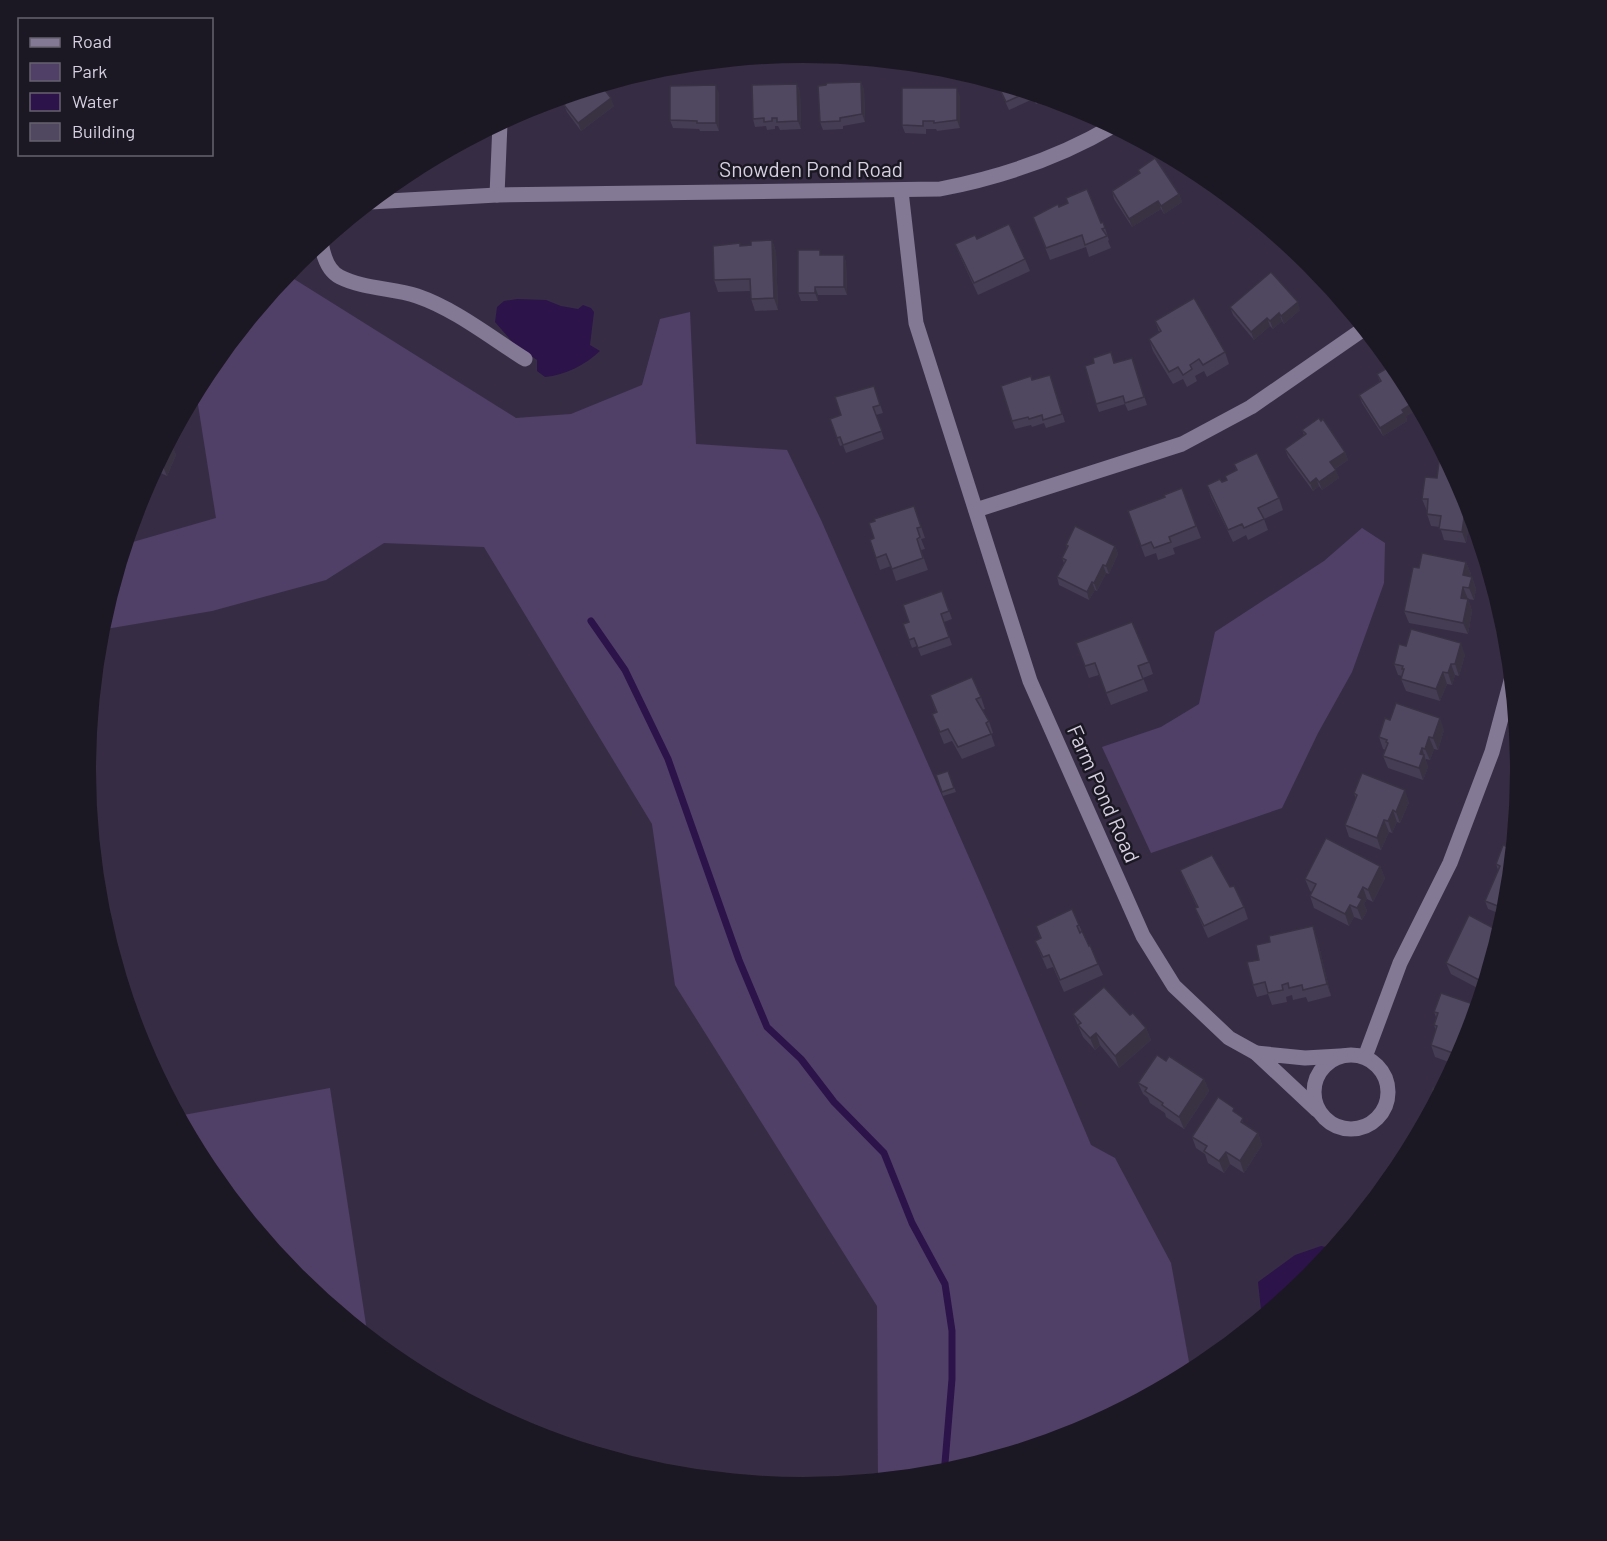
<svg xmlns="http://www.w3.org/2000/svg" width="1607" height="1541" font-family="Barlow,sans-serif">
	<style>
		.green { fill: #504068 }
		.water { fill: #2c1349 }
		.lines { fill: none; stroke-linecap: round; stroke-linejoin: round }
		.stream { stroke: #2c1349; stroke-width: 7 }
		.minor { stroke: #837995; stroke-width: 15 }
		.wall { fill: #453d53 }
		.shaded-wall { fill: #383243 }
		.building { fill: #504760; stroke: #383243; stroke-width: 1.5 }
		.labels { text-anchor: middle; stroke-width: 5; stroke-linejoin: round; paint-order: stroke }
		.street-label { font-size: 21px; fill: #d6d0e0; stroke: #1c1823 }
	</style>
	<rect width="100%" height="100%" fill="#362d45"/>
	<g class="green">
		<polygon points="286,274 516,418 571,414 642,385 660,319 690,312 696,444 787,450 821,520 989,903 1091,1145 1115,1158 1171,1263 1191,1373 1078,1434 943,1475 878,1481 877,1306 675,985 652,824 484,547 384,543 326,580 212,611 100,630 126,544 216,518 196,392 207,371"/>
		<polygon points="1362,528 1385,543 1384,583 1352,672 1318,733 1282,808 1151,853 1102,747 1161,727 1199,704 1215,632 1324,561"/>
		<polygon points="330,1088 368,1338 296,1278 206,1169 178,1116"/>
	</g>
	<g class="water">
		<path d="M 517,299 L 546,300 L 561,306 L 578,309 L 583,305 L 591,308 L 594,312 L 590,345 L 600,351 C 585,365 566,375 545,377 L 537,371 L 537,360 L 514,344 L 495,322 L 497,307 L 504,301 Z"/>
		<polygon points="1321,1246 1335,1249 1311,1278 1262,1319 1258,1282 1295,1255"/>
	</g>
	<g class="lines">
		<polyline class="stream" points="591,621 625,670 668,759 739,960 767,1027 801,1059 834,1102 884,1153 912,1223 945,1284 952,1331 952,1379 944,1475"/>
		<g class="minor">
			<polyline points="901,191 916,323 1030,681 1143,936 1174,986 1229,1038 1256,1053"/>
			<polyline points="497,195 500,123"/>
			<path d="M 370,202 L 497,195 L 940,189 C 1002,177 1059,158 1113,126"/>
			<path d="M 321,242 C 323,255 328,271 340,277 C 364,289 392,288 417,296 C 455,309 490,337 525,359"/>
			<polyline points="976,510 1182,444 1251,407 1365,328"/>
			<circle cx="1351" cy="1092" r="37"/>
			<polyline points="1365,1057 1400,963 1450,863 1492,752 1512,677"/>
			<polyline points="1317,1110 1256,1053 1305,1058 1340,1056"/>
		</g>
	</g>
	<g class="wall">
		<polygon points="861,82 864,90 865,122 843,126 843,129 823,130 820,122"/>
		<polygon points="996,82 1049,98 1036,104 1033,99 1009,110"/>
		<polygon points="797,84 800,92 801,129 780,130 778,126 775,126 775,129 767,130 766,126 755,127 753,119"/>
		<polygon points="601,85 614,106 581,131 567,112 564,105 567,102 563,97"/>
		<polygon points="719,93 719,131 700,131 699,129 673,128 670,120"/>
		<polygon points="960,96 960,128 937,131 936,129 926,129 926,134 905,133 902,125"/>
		<polygon points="1183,163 1203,174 1202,183"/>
		<polygon points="1138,170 1179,194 1182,202 1164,214 1161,209 1132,227 1114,199 1112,191 1139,173"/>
		<polygon points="1059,207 1101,223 1103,222 1109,240 1108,241 1111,248 1089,257 1086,247 1050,260 1033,217"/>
		<polygon points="977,239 1025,259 1030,271 978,295 960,256 955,244"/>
		<polygon points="772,240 776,252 778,310 755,311 751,299 750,291 718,292 714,280 741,245 751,245"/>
		<polygon points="822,255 844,255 846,263 847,295 818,295 818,301 801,301 798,293"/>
		<polygon points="1307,259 1311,263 1322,275 1317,278"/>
		<polygon points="1230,307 1300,310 1284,324 1282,321 1273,329 1270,326 1254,340 1233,315"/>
		<polygon points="1155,321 1225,352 1229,364 1207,377 1204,371 1195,376 1197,381 1187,387 1183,379 1173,384 1153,351 1149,339 1159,332"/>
		<polygon points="1132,358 1147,405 1128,411 1125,404 1099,412 1096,404 1114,363"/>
		<polygon points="1377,374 1406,417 1407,421 1383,436 1362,403 1359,395 1380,382"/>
		<polygon points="1050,375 1065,422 1046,428 1044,423 1032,427 1031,425 1015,429 1012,421 1032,380"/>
		<polygon points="874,386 883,413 876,415 884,439 846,453 843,445 840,446 830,419 841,415"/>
		<polygon points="1302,430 1345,452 1348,460 1335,469 1339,478 1322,490 1319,486 1313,491 1288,457 1285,449 1304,435"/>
		<polygon points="169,442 171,443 176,455 167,476 154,470"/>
		<polygon points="1234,464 1279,498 1283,510 1264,519 1268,530 1248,540 1246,535 1233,542 1211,497 1207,485 1222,482 1227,480 1236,470"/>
		<polygon points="1182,488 1201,538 1173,548 1175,554 1158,560 1156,553 1145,557 1128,511 1165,497"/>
		<polygon points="1467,496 1477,531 1468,530 1466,543 1444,540 1440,527 1431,526 1427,514 1427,511 1422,499"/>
		<polygon points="914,506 925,538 921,539 925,549 921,550 928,570 896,581 891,566 880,570 870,540 874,538"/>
		<polygon points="1066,545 1115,546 1118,554 1109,574 1106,573 1097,591 1095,590 1089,600 1059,585 1057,577 1064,563 1062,558 1067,549"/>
		<polygon points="1466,562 1471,574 1470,576 1472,577 1476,589 1474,600 1468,599 1472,611 1468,634 1409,623 1404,611 1419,568"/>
		<polygon points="942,591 952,619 944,622 952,645 921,656 917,646 912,648 903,624 909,622"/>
		<polygon points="1076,643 1149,662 1153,674 1143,678 1148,691 1111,705 1099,675 1089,678"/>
		<polygon points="1406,646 1465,655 1459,676 1455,675 1452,685 1447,684 1440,701 1406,691 1401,679 1402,676 1398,675 1394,664"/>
		<polygon points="930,695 981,697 985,709 982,710 989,721 993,733 991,734 995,746 962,759 952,741 944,744 932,714 936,712"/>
		<polygon points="1444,730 1438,750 1434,749 1430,760 1426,759 1426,761 1428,767 1423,780 1388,768 1383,756 1386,750 1383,749 1379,737"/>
		<polygon points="948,771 956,792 943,796 936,775"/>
		<polygon points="1354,793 1409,802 1400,823 1397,822 1392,833 1389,832 1381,850 1349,837 1345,825 1356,799"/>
		<polygon points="1514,849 1508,911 1506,916 1488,909 1485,901 1498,870 1496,864"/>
		<polygon points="1380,866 1385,878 1373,902 1367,899 1364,904 1367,911 1362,920 1354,917 1349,926 1314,908 1310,896 1312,892 1310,891 1305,879"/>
		<polygon points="1180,870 1230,887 1244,907 1248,919 1208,938 1200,920 1195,908 1197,907 1185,882"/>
		<polygon points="1079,925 1089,946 1098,964 1103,975 1064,992 1053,967 1047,969 1040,953 1035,941 1040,938 1036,926"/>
		<polygon points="1501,932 1483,991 1451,974 1446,963"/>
		<polygon points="1317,938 1331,996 1308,1002 1306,997 1293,1000 1292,995 1286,997 1287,1002 1272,1005 1268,994 1257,997 1253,985"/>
		<polygon points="1479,1006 1467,1046 1457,1065 1435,1057 1431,1045 1436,1031 1434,1025 1436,1017 1434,1012"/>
		<polygon points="1073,1014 1130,1015 1146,1028 1151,1040 1119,1068 1100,1045 1095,1050 1083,1037"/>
		<polygon points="1166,1061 1204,1079 1209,1091 1184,1129 1166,1117 1165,1113 1150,1103 1148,1098 1143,1094 1138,1083"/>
		<polygon points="1237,1114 1245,1125 1258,1133 1262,1145 1244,1173 1230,1164 1224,1173 1208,1163 1205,1154 1196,1148 1192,1137"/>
	</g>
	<g class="shaded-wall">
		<polygon points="861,82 864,90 865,122 862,114"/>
		<polygon points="797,84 800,92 801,129 798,121"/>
		<polygon points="716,85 719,93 719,131 716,123"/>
		<polygon points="957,88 960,96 960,128 957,120"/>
		<polygon points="611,98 614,106 581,131 578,123"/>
		<polygon points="1197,171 1203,174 1208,178 1202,183"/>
		<polygon points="1179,194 1182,202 1164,214 1161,206"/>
		<polygon points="1158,201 1161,209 1132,227 1129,219"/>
		<polygon points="772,240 776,252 778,310 774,298"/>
		<polygon points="844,255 846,263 847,295 844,287"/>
		<polygon points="815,287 818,295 818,301 815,293"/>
		<polygon points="1298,302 1300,310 1284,324 1281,316"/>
		<polygon points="1279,313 1282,321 1273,329 1270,321"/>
		<polygon points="1267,318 1270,326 1254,340 1251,332"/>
		<polygon points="1416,401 1420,408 1406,417 1407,421 1383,436 1380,428 1402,410"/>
		<polygon points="171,443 176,455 167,476 162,464"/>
		<polygon points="1345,452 1348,460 1333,470 1330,462"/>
		<polygon points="1336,470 1339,478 1322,490 1319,482"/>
		<polygon points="1316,478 1319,486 1313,491 1310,483"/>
		<polygon points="1464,518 1468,530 1466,543 1462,532"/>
		<polygon points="1115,546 1118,554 1109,574 1106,566"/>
		<polygon points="1466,562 1471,574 1468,587 1463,575"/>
		<polygon points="1103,565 1106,573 1097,591 1094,583"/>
		<polygon points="1472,577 1476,589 1474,600 1469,588"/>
		<polygon points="1092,582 1095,590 1089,600 1087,592"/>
		<polygon points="1463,587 1468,599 1461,598"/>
		<polygon points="1468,599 1472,611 1468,634 1463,623"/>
		<polygon points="1461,643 1465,655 1459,676 1455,664"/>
		<polygon points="1451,664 1455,675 1452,685 1448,673"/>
		<polygon points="1443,672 1447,684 1440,701 1436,689"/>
		<polygon points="1440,718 1444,730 1438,750 1433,738"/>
		<polygon points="1429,737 1434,749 1430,760 1425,749"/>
		<polygon points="1422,748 1428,767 1423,780 1419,768 1420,754"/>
		<polygon points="1405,790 1409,802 1400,823 1396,812"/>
		<polygon points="1393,810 1397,822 1392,833 1388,821"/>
		<polygon points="1384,820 1389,832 1381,850 1377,838"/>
		<polygon points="1380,866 1385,878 1373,902 1368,890"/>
		<polygon points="1363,887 1367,899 1364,904 1367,911 1362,920 1357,908 1358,897"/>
		<polygon points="1350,905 1354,917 1349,926 1345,914"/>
		<polygon points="1313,926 1317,938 1331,996 1327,984"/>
		<polygon points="1487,969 1489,973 1484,989 1481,981"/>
		<polygon points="1146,1028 1151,1040 1119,1068 1115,1056"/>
		<polygon points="1096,1033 1100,1045 1095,1050 1090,1038"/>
		<polygon points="1204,1079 1209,1091 1184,1129 1179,1117"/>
		<polygon points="1258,1133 1262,1145 1244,1173 1240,1161"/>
		<polygon points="1226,1152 1230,1164 1224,1173 1219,1161"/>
	</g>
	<g class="building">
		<polygon points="861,82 862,114 840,118 840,121 820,122 818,86 826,85 827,83"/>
		<polygon points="997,83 1028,92 1006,102"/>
		<polygon points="797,84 798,121 777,122 777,118 772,118 772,121 764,122 764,118 753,119 752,85"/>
		<polygon points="601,85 611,98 578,123 564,105 569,100 565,96"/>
		<polygon points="716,85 716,123 697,123 697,121 670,120 670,86"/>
		<polygon points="902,88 957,88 957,120 934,123 934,121 923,121 923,126 902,125"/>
		<polygon points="1155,158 1179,194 1161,206 1158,201 1129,219 1112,191 1140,173 1138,170"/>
		<polygon points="1087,189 1101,223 1103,222 1105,228 1102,229 1107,236 1085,245 1082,235 1046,248 1033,217 1058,204 1059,207 1068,203 1066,198"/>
		<polygon points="1009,224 1025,259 974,283 955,244 975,235 977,239"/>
		<polygon points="772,240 774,298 751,299 750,279 714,280 713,246 740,243 740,246 751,245 751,241"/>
		<polygon points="798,250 820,250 820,255 844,255 844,287 815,287 815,293 798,293"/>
		<polygon points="1309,261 1311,263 1316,269 1314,270"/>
		<polygon points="1271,272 1298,302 1281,316 1279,313 1270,321 1267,318 1251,332 1230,307"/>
		<polygon points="1194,298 1225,352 1203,365 1199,359 1190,365 1192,369 1183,375 1178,367 1169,372 1149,339 1161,331 1155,321"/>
		<polygon points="1111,352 1114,363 1132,358 1144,397 1125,403 1123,396 1096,404 1085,366 1094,363 1093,358"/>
		<polygon points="1394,364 1401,373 1416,401 1402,410 1404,413 1380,428 1359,395 1381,381 1377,374"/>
		<polygon points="1050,375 1062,414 1043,420 1042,415 1029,419 1028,417 1012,421 1001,386 1031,376 1032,380"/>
		<polygon points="874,386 880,405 873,407 882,431 843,445 840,437 837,438 830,419 841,415 835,397"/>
		<polygon points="1319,418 1321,421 1323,419 1345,452 1330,462 1336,470 1319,482 1316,478 1310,483 1285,449 1306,434 1302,430"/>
		<polygon points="169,442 171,443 162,464 158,462"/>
		<polygon points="1257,453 1279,498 1258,508 1264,519 1244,528 1242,524 1228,530 1207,485 1220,479 1222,482 1227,480 1225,476 1237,470 1234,464"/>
		<polygon points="1440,454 1445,455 1467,496 1474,519 1464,518 1462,532 1439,529 1441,516 1427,514 1428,499 1422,499 1425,477 1437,478"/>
		<polygon points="1182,488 1196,526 1169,537 1171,542 1154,548 1151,542 1141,546 1128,511 1165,497 1164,495"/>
		<polygon points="914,506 921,527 917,528 920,537 917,539 923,558 892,569 886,554 876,558 870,540 874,538 869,523 875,521 874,519"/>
		<polygon points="1075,526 1115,546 1106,566 1103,565 1094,583 1092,582 1087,592 1057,577 1066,560 1062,558 1068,546 1066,545"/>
		<polygon points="1422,553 1466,562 1463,575 1472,577 1469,588 1463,587 1461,598 1468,599 1463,623 1404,611 1413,567 1419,568"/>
		<polygon points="942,591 949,611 941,614 949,637 918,648 914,638 909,640 903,624 909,622 903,605"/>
		<polygon points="1132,622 1149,662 1138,666 1143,679 1106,693 1095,663 1085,666 1076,643"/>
		<polygon points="1411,629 1461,643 1455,664 1451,664 1448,673 1443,672 1436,689 1401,679 1404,669 1402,669 1403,666 1394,664 1399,644 1406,646"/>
		<polygon points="972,677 981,697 976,699 989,721 986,723 991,734 958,747 948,729 940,732 932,714 937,712 930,695"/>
		<polygon points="1396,703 1440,718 1433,738 1429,737 1425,749 1422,748 1420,754 1424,755 1419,768 1383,756 1388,743 1386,742 1387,740 1379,737 1385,718 1390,720"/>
		<polygon points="948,771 954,788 942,792 936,775"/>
		<polygon points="1362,773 1405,790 1396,812 1393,810 1388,821 1384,820 1377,838 1345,825 1357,795 1354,793"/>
		<polygon points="1326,838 1380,866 1368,890 1363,887 1358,897 1362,899 1357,908 1350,905 1345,914 1310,896 1316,884 1305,879"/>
		<polygon points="1503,845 1514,849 1508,910 1485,901 1500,866 1496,864"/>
		<polygon points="1212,855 1230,887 1234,886 1244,907 1204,926 1195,908 1198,907 1180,870"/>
		<polygon points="1072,909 1079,925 1077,926 1080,933 1082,931 1089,946 1090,945 1098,964 1060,980 1049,955 1043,957 1035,941 1041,938 1036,926"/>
		<polygon points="1469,915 1501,932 1490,967 1489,970 1487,969 1481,981 1446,963"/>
		<polygon points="1313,926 1327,984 1303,990 1302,985 1289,988 1288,983 1282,985 1283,990 1268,993 1265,982 1253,985 1247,962 1259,960 1256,945 1270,942 1269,936"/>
		<polygon points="1104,987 1130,1015 1133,1013 1146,1028 1115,1056 1096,1033 1090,1038 1078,1025 1081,1023 1073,1014"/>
		<polygon points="1441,993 1479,1006 1467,1045 1466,1045 1461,1056 1431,1045 1437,1026 1434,1025 1438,1013 1434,1012"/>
		<polygon points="1157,1055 1166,1061 1169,1056 1204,1079 1179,1117 1162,1105 1163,1103 1145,1091 1147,1088 1138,1083"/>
		<polygon points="1433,1088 1443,1090 1432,1111 1429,1111"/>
		<polygon points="1218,1097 1234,1108 1233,1111 1243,1118 1241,1122 1258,1133 1240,1161 1226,1152 1219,1161 1204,1151 1207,1146 1192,1137"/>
	</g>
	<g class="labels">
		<g class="street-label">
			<text x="811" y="177">Snowden Pond Road</text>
			<text transform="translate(1103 794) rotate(66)" y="7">Farm Pond Road</text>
		</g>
	</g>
	<path d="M0 0H1607V1541H0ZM96 770a707 707 0 1 1 1414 0a707 707 0 1 1-1414 0Z" fill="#1c1823" fill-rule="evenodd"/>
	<rect x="18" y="18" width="195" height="138" fill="#1c1823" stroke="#66626f" stroke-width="1.5"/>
	<rect x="30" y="38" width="30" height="9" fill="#837995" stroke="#66626f" stroke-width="1.5"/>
	<text x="72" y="48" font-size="18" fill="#d6d0e0">Road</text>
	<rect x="30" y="63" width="30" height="18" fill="#504068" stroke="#66626f" stroke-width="1.5"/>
	<text x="72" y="78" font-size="18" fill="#d6d0e0">Park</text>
	<rect x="30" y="93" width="30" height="18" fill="#2c1349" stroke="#66626f" stroke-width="1.5"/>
	<text x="72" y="108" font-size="18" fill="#d6d0e0">Water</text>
	<rect x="30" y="123" width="30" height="18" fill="#504760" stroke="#66626f" stroke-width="1.5"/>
	<text x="72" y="138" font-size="18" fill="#d6d0e0">Building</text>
</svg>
